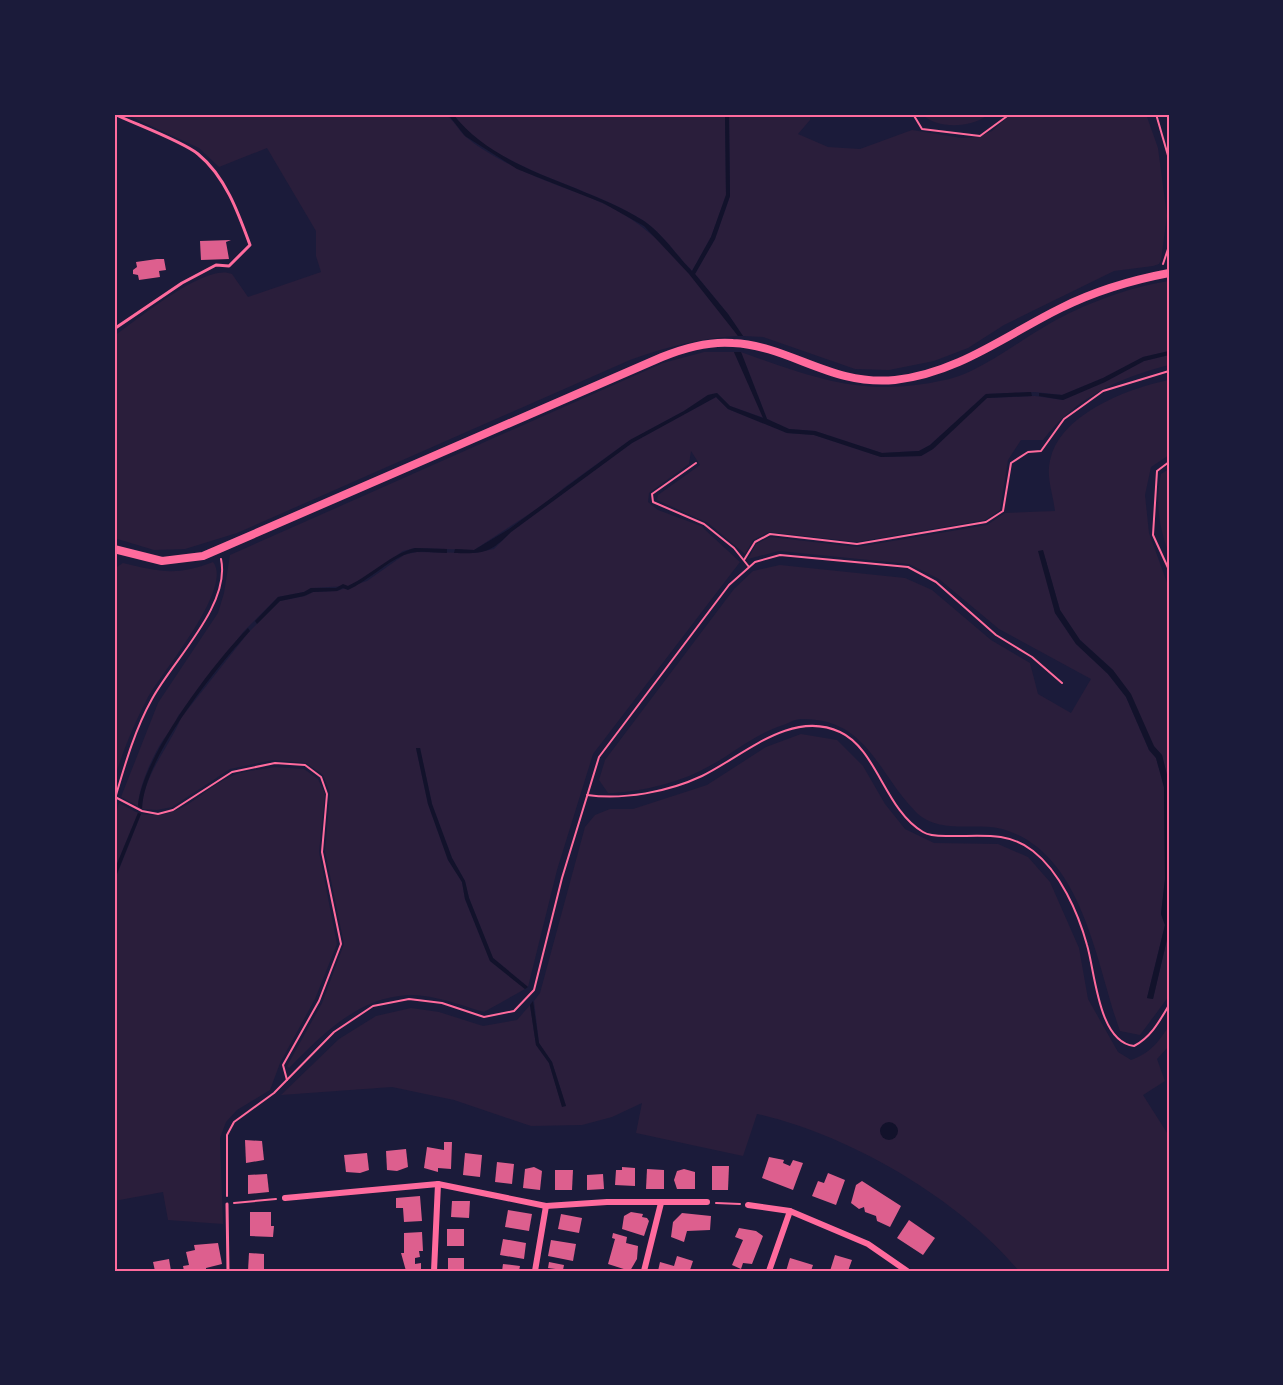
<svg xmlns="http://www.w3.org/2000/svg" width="1283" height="1385" font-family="'Varela Round',sans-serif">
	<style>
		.green { fill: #2a1e3b }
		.water { fill: #12122b }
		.building { fill: #dd5f8e }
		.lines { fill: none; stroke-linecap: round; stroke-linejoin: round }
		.path { stroke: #ff6b9d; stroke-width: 2 }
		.service { stroke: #ff6b9d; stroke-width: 3 }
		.minor { stroke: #ff6b9d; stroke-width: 6 }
		.tertiary { stroke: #ff6b9d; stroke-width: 8 }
		.neatline { fill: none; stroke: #ff6b9d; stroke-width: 2 }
	</style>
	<rect width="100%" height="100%" fill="#1b1b3a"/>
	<g class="green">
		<path d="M 125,114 L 444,114 C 454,119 458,130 466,137 C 480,149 500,160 517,168 C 544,182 574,190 602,203 C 657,227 705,286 738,336 C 700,338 666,347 630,360 L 237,533 L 185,549 L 154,550 L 114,538 L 114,336 C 137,320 206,262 232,274 L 248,297 L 321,272 L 316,256 L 316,231 L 267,148 L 219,167 L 199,148 Z"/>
		<path d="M 452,114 L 725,114 L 726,195 L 711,237 L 692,271 C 677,256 662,233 644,221 C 583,182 499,173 452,114 Z"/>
		<polygon points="729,114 810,114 810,120 798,134 828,147 860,149 912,130 962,138 978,137 992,131 1011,114 1146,114 1158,148 1167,216 1161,260 1159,264 1153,266 1114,271 1004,325 968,348 934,361 889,370 855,369 763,337 743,336 728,314 695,274 715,239 730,196"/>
		<path d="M 922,114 L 989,114 C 973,128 937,130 922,114 Z"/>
		<path d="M 1169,281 L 1169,351 L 1143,357 L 1103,378 L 1062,395 L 1035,392 L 986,394 L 930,445 L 919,451 L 882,453 L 815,431 L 789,429 L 767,419 L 741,352 C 803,374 855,395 923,384 C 938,382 957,378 971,371 C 998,358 1023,339 1049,324 C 1084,304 1129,287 1169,281 Z"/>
		<path d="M 704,352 L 734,352 L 764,418 L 730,406 L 717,393 L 708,395 L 684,411 L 630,440 L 565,487 L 546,503 L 474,550 L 415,548 L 403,551 L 365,578 L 348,586 L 311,588 L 304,592 L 278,597 L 244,631 L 178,716 C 174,726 169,732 163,740 C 152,757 139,786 138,806 L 121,797 L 158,703 L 218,613 L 224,593 L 230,555 L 663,363 Z"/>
		<path d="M 1169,355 L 1169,365 C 1118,378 1075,398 1043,440 L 1021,440 L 1008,460 L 1000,510 L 985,520 L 857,542 L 769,532 L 753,540 L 745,554 L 708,523 L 657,500 L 658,495 L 700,465 L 691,451 L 689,464 L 649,493 L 648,502 L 658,510 L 701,526 L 740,562 L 593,754 L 557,870 L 528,987 L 493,958 L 469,898 L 465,881 L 452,858 L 432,804 L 420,748 L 416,748 L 428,804 L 448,860 L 462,882 L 465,899 L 490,961 L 525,989 L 484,1012 C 460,1005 433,994 408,995 C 357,998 323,1034 289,1068 L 287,1066 L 322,1003 L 344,944 L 325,851 L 330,793 L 323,775 L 306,763 L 273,760 L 230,769 L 172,807 L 157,810 L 142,809 C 143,775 169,748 181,718 L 248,633 L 280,601 L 305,596 L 313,592 L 337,591 L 367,581 L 404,555 L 416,552 L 474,553 L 494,549 L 511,532 L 632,443 L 716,397 L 728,409 L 787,433 L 814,435 L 881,457 L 921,456 L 933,449 L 987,398 L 1035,396 L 1063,400 L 1105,382 L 1144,361 Z"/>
		<path d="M 1169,380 L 1169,455 L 1151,467 L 1145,495 L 1149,533 L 1169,588 L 1169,783 L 1162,755 L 1154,747 L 1113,670 L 1080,640 L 1060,610 L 1043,551 L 1055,613 L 1076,644 L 1108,674 L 1126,697 L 1149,750 L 1156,758 L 1164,787 L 1165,879 L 1161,914 L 1165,925 L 1147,998 L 1153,999 L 1169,931 L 1169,996 L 1140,1035 L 1120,1031 C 1096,964 1083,851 1002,829 C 974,822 937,835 915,811 C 877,772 867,718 801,719 C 795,719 789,723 783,725 C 750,736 731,756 700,771 C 676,783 636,793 608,793 L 599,780 L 605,760 L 734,589 L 753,571 L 780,565 L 905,578 L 932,590 L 991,640 L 1030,663 L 1038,694 L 1071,713 L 1091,679 L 999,629 L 939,579 L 909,564 L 779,551 L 748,559 L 756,544 L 770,537 L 857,547 L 987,525 L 1005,513 L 1055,511 C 1053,493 1045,475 1051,457 C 1063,413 1129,388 1169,380 Z"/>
		<path d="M 1169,469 L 1169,554 C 1159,527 1155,503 1161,474 Z"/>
		<path d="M 213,562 C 234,588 161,673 147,699 C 134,724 122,753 114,780 L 114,569 L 123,563 C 160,572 177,576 213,562 Z"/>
		<path d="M 801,734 L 837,740 L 863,766 L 885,804 L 905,829 L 934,843 L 998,844 L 1028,857 L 1050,882 L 1079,948 L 1088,999 L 1118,1052 L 1131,1060 C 1150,1053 1158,1043 1169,1026 L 1169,1046 L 1157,1059 L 1165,1081 L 1143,1095 L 1169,1136 L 1169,1271 L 1019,1271 C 959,1199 853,1137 762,1115 L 757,1114 L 743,1156 L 636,1133 L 642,1103 L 612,1117 L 582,1125 L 531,1126 L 454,1100 L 392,1087 L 281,1095 L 339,1039 L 376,1016 L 411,1008 L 439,1012 L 483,1026 L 517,1020 L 530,1005 L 536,1045 L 549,1063 L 562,1106 L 566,1106 L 552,1062 L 539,1043 L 534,1001 L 540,993 L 585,827 L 595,815 L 610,809 L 633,809 L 707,785 L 766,747 Z"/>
		<path d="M 274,767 L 304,769 L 318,779 L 325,794 L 319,852 L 337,944 L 315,999 L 280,1063 L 270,1090 L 237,1110 L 226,1122 L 220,1138 L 223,1224 L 168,1220 L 163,1192 L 114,1201 L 114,882 L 141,814 C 183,821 198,791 232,776 C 244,770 261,770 274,767 Z"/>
		<polygon points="119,803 138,813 114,871 114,821"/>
	</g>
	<g class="water">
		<path d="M 444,114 L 453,114 C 499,173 582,182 644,221 C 662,233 677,256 692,271 L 711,237 L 726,195 L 725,114 L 729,114 L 730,196 L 715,239 L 695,274 L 728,314 L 743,336 L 738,336 L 689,274 L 644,226 L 603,203 L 517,169 L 465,136 L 450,117 Z"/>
		<polygon points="1169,351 1169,355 1144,361 1105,382 1063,400 1039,396 1039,393 1062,395 1103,378 1143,357"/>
		<path d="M 734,352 L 741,352 L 767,419 L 789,429 L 815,431 L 882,453 L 919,451 L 930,445 L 986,394 L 1031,392 L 1032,396 L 987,398 L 933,449 L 921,456 L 881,457 L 814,435 L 787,433 L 728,409 L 716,397 L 632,443 L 511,532 C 490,553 484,554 454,553 L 455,549 L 474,550 L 509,529 L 630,440 L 684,411 L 708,395 L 717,393 L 730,406 L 763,418 Z"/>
		<path d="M 415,548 L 447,549 L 447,553 C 434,553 417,549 404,555 C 385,563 368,581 348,590 L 343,588 L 337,591 L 313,592 L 304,596 L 280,601 L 257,624 L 255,621 L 278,597 L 304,592 L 311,588 L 336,588 L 343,584 L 348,586 C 371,575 391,554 415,548 Z"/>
		<polygon points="1043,550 1060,610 1080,640 1113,670 1131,694 1154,746 1162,755 1169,783 1169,931 1153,999 1147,998 1165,925 1161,914 1165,879 1164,787 1156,758 1149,750 1126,697 1108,674 1076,644 1055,613 1038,551"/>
		<path d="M 248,628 L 250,631 C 216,668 143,758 142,809 L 138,806 C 141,759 213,663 248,628 Z"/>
		<polygon points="416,748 420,748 432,804 452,858 465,881 469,898 493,958 528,987 525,989 490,961 465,899 462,882 448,860 428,804"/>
		<polygon points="138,813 141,814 114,881 114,871"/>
		<polygon points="533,1001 539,1043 552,1062 566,1106 562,1107 549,1063 536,1045 530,1005"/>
		<circle cx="889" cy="1131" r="9"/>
	</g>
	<g class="building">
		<polygon points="231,240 226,242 229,259 201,260 200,241"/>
		<polygon points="157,259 164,259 166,270 159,271 160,277 139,280 138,275 133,274 133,270 137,267 136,262"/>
		<polygon points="245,1140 262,1141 264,1160 246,1163"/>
		<polygon points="444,1142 452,1142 451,1169 438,1168 438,1172 424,1168 427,1147 444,1150"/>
		<polygon points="406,1149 408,1167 397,1171 387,1170 386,1151"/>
		<polygon points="367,1153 369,1170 360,1173 346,1172 344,1155"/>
		<polygon points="465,1153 482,1155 480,1177 463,1175"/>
		<polygon points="769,1157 784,1160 783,1163 790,1166 793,1160 803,1163 793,1190 762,1178"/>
		<polygon points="497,1162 514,1164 512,1184 495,1182"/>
		<polygon points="712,1166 729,1166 728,1190 712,1190"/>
		<polygon points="534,1167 542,1171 540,1190 523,1188 525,1169"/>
		<polygon points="622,1167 635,1168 635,1186 615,1185 616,1170 622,1170"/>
		<polygon points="647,1169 664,1170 664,1189 646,1189"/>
		<polygon points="684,1169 695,1172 695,1189 677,1189 674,1180 677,1171"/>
		<polygon points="555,1170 573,1170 572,1190 555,1190"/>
		<polygon points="828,1173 845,1180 836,1205 812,1196 818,1181 824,1183"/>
		<polygon points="267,1174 269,1192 248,1194 248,1175"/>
		<polygon points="603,1174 604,1189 587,1190 587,1175"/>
		<polygon points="862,1181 901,1206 890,1227 877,1221 876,1216 865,1212 864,1207 859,1209 851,1203 856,1185"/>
		<polygon points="420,1196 422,1221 404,1222 403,1208 396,1208 396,1198"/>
		<polygon points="452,1201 470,1201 469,1218 451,1217"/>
		<polygon points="508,1210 532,1214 529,1231 505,1227"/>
		<polygon points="250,1212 271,1212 271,1226 274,1226 273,1237 250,1236"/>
		<polygon points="631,1212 643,1214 642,1217 647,1218 649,1221 644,1236 622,1229 624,1216"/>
		<polygon points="682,1213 711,1216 710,1230 687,1231 684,1242 671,1237 673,1222"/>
		<polygon points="561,1214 582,1218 579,1233 558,1229"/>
		<polygon points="909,1220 935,1238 923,1255 897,1238"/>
		<polygon points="739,1228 756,1231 763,1236 752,1264 743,1263 741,1269 732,1265 743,1240 735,1237"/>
		<rect x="447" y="1229" width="17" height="17"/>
		<polygon points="422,1232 423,1251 419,1251 420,1257 415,1258 415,1264 421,1263 421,1271 406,1271 401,1253 404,1253 404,1233"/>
		<polygon points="613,1233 627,1237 626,1243 638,1246 637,1259 630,1271 608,1264 615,1239 612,1238"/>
		<polygon points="503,1239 526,1243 524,1259 500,1255"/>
		<polygon points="551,1240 576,1244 573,1261 548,1256"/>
		<polygon points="218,1243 222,1264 206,1268 206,1271 184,1271 183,1266 189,1265 186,1252 195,1250 194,1245"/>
		<polygon points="249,1253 264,1254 264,1271 248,1271"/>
		<polygon points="835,1255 852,1260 848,1271 830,1271"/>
		<polygon points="677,1256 693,1261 690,1270 658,1271 660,1262 674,1266"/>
		<rect x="448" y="1258" width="16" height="13"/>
		<polygon points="790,1258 813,1265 811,1271 786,1271"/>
		<polygon points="169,1259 171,1271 155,1271 153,1262"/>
		<polygon points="549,1262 564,1265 563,1270 548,1268"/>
		<polygon points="503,1264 520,1266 519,1271 502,1271"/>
	</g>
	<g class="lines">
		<g class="path">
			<polyline points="913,114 922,129 980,136 1010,114"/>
			<polyline points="1156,114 1169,159"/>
			<polyline points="1163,264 1169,246"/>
			<polyline points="1169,462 1157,471 1153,535 1169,570"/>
			<polyline points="696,463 652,494 653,502 704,524 734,548 749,567"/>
			<polyline points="744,560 755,542 770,534 857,544 986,522 1003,511 1011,463 1028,452 1041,451 1064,419 1103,391 1169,371"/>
			<path d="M 587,795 C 624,800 668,792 702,776 C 743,756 791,709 840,732 C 877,749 885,810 923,832 C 929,836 939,836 946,836 C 976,837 1007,830 1033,851 C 1060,872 1078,912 1087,945 C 1095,971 1098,1042 1134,1046 C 1151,1037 1159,1022 1169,1005"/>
			<polyline points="115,797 142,811 158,814 173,810 232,772 275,763 305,765 321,777 327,794 322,852 341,944 319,1001 283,1065 287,1080"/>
			<path d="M 114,802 C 124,768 134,731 152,699 C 173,660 231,605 221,559"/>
			<polyline points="227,1196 227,1135 234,1122 274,1093 334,1032 373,1006 409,999 442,1003 484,1017 514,1011 534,990 562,878 599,757 729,585 755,562 780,555 908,567 936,582 996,635 1032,657 1062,683"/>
			<polyline points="234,1203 276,1199"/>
			<polyline points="716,1203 740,1204"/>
		</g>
		<g class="service">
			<path d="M 114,114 C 135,124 182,141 198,154 C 225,176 238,212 250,245 L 229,266 L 216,265 L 182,283 L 114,329"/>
			<polyline points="227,1204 228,1271"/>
		</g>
		<g class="minor">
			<polyline points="285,1198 438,1184 546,1206 607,1202 707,1202"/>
			<polyline points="748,1205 790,1211 868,1244 907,1271"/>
			<polyline points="434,1271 438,1184"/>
			<polyline points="535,1271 546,1206"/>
			<polyline points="644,1271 661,1203"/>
			<polyline points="769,1271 790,1211"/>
		</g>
		<path class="tertiary" d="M 114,549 L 162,561 L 203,556 L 662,357 C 684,348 709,341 733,343 C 791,346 830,386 895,380 C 958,373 1006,335 1061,308 C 1095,291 1132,280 1169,273"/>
	</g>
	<rect width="1283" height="1385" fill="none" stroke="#1b1b3a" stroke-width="231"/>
	<rect x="116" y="116" width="1052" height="1154" class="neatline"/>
</svg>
